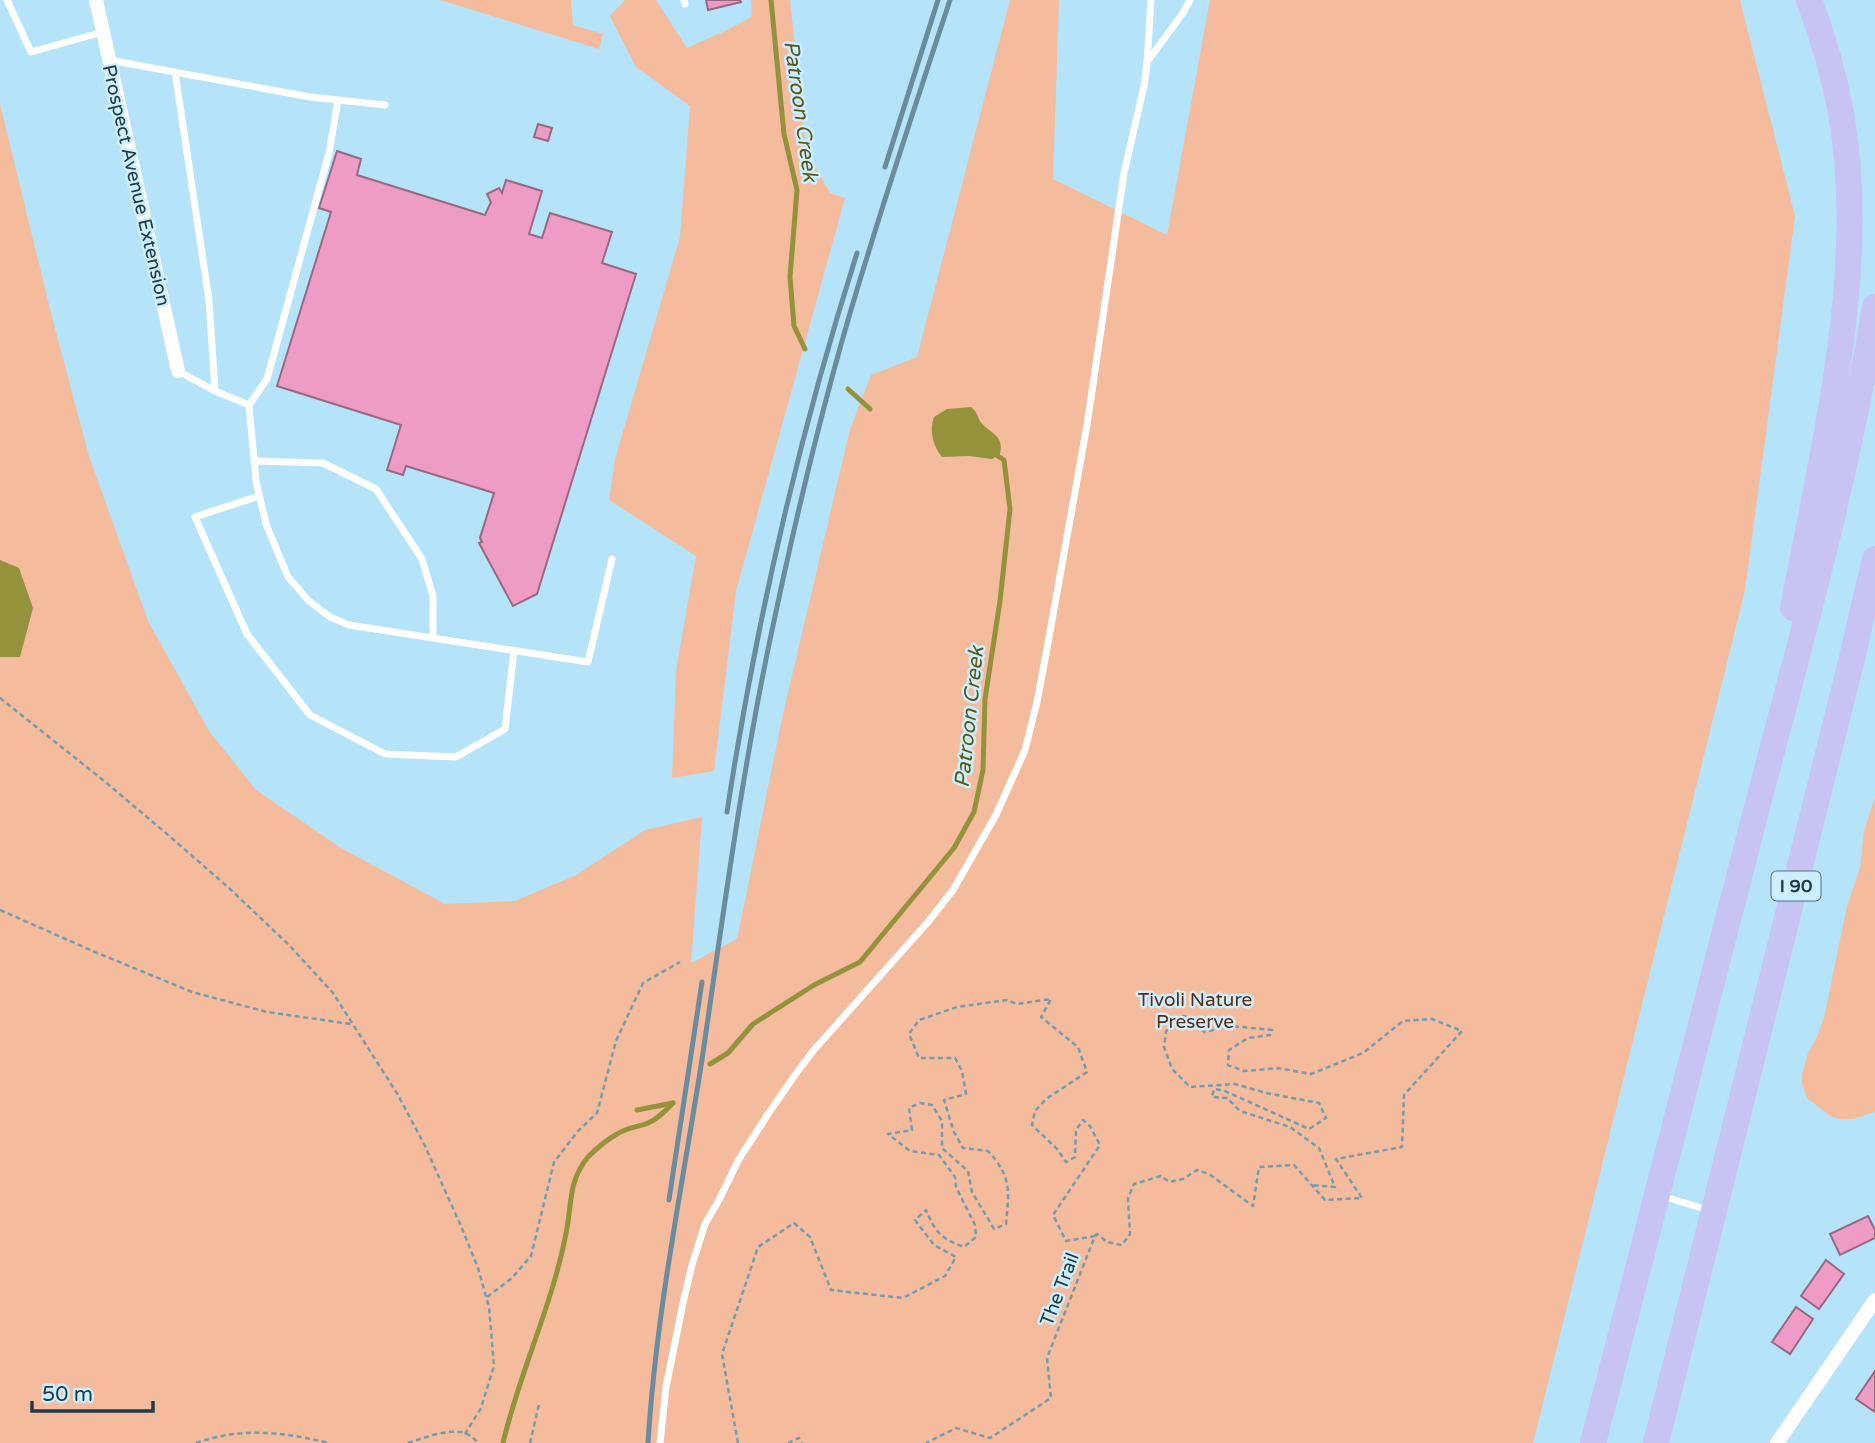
<svg xmlns="http://www.w3.org/2000/svg" width="1875" height="1443" font-family="'Varela Round',sans-serif">
	<style>
		.green { fill: #f5bb9d }
		.water { fill: #94923b }
		.lines { fill: none; stroke-linecap: round; stroke-linejoin: round }
		.stream { stroke: #94923b; stroke-width: 5 }
		.building { fill: #ee9cc6; stroke: #996981; stroke-width: 2 }
		.path { stroke: #769bac; stroke-width: 2.5; stroke-dasharray: 5 3.5; stroke-linecap: butt }
		.lane { stroke: #fff; stroke-width: 7 }
		.street { stroke: #fff; stroke-width: 14 }
		.highway { stroke: #c7c4f4; stroke-width: 26 }
		.rail { stroke: #6a8c9d; stroke-width: 5 }
		.labels { text-anchor: middle; stroke-width: 5; stroke-linejoin: round; paint-order: stroke }
		.shield { fill: #ccefff; stroke: #56717e; stroke-width: 2 }
		.shield-label { font-size: 18px; font-weight: bold; fill: #233b46 }
		.street-label { font-size: 19px; fill: #233b46; stroke: #ccefff }
		.park-label { font-size: 19px; fill: #5e2c0e; stroke: #ccefff }
		.water-label { font-size: 21px; font-style: italic; fill: #5b5919; stroke: #ccefff }
	</style>
	<rect width="100%" height="100%" fill="#b5e3f9"/>
	<g class="green">
		<polygon points="440,0 571,0 573,25 603,34 599,49"/>
		<polygon points="625,0 656,0 687,48 725,31 752,17 751,0 790,0 806,150 830,193 845,198 736,591 714,771 672,778 676,671 696,556 609,500 615,459 680,237 690,106 636,67 610,16"/>
		<polygon points="1010,0 1059,0 1053,179 1167,235 1210,0 1740,0 1795,216 1745,590 1533,1443 0,1443 0,104 52,317 89,456 148,621 209,731 256,790 341,848 445,904 515,901 576,875 645,830 702,817 691,963 737,939 783,714 850,429 871,375 917,357"/>
		<polygon points="1875,797 1875,1112 1853,1119 1840,1119 1831,1117 1807,1098 1802,1084 1802,1074 1808,1053 1817,1037 1824,1018 1847,906 1860,868 1864,831"/>
	</g>
	<g class="water">
		<path d="M 971,407 C 977,412 977,415 980,421 C 988,433 1005,434 1000,454 L 992,459 L 969,456 L 942,457 C 933,446 929,431 934,417 L 947,409 Z"/>
		<polygon points="0,560 19,568 33,608 20,657 0,657"/>
	</g>
	<g class="lines">
		<g class="stream">
			<polyline points="771,0 784,134 797,190 790,277 794,326 805,349"/>
			<polyline points="848,389 870,409"/>
			<polyline points="710,1064 728,1053 753,1024 814,985 860,962 954,848 974,812 983,770 985,699 1000,601 1010,509 1004,460 993,453"/>
			<polyline points="637,1110 673,1103"/>
			<path d="M 503,1443 C 520,1370 554,1302 567,1228 C 572,1200 569,1180 588,1157 C 596,1149 608,1139 617,1134 C 626,1128 638,1127 648,1123 C 658,1119 665,1111 673,1103"/>
		</g>
	</g>
	<g class="building">
		<polygon points="706,0 740,0 741,2 708,10"/>
		<polygon points="538,124 552,128 548,141 534,137"/>
		<polygon points="337,151 361,159 357,175 485,215 491,202 487,194 499,188 502,193 506,180 542,191 529,234 542,238 550,213 612,232 602,263 636,274 537,594 513,606 479,543 482,542 480,538 494,493 406,466 403,475 387,470 401,425 277,386 331,212 319,208"/>
		<polygon points="1868,1216 1875,1230 1875,1238 1840,1255 1830,1234"/>
		<polygon points="1826,1260 1844,1274 1819,1309 1801,1296"/>
		<polygon points="1796,1307 1813,1319 1790,1354 1772,1342"/>
		<polygon points="1875,1371 1875,1412 1856,1399"/>
	</g>
	<g class="lines">
		<g class="path">
			<polyline points="0,698 103,780 167,834 229,888 290,946 333,993 398,1095 425,1146 461,1226 478,1268 489,1307 494,1366 481,1408 465,1434"/>
			<polyline points="0,910 95,952 192,992 267,1012 351,1024"/>
			<polyline points="1095,1236 1097,1234 1107,1242 1122,1245 1130,1234 1128,1198 1134,1184 1161,1176 1169,1182 1183,1179 1197,1170 1209,1174 1253,1206 1259,1167 1294,1165 1325,1200 1362,1198 1336,1159 1402,1147 1404,1095 1462,1031 1432,1019 1403,1021 1363,1053 1311,1074 1278,1068 1244,1071 1228,1065 1229,1050 1248,1038 1270,1035 1272,1030 1232,1026 1204,1032 1194,1019 1183,1016 1172,1021 1166,1032 1164,1047 1172,1069 1190,1087 1235,1084 1266,1093 1319,1103 1326,1118 1309,1129 1225,1091 1214,1089 1212,1097 1227,1098 1240,1111 1290,1127 1319,1148 1335,1187 1311,1185"/>
			<polyline points="487,1297 512,1278 531,1256 554,1162 578,1131 597,1113 616,1041 643,983 680,962"/>
			<path d="M 196,1443 C 241,1427 284,1432 329,1443"/>
			<path d="M 408,1443 C 423,1438 450,1428 465,1433 C 470,1435 475,1440 479,1443"/>
			<polyline points="530,1443 539,1404"/>
			<path d="M 738,1443 L 722,1354 L 758,1247 L 794,1223 L 810,1237 L 831,1290 L 903,1298 L 945,1276 L 956,1257 L 934,1245 L 915,1220 L 926,1210 C 936,1233 940,1238 964,1247 L 976,1237 L 975,1225 L 956,1187 L 955,1177 L 939,1155 L 910,1151 L 888,1134 L 912,1130 L 909,1108 L 920,1103 L 932,1105 L 942,1121 L 942,1148 L 968,1171 L 972,1192 L 994,1229 L 1006,1224 C 1009,1191 1012,1177 988,1151 L 963,1148 L 954,1132 L 944,1100 L 966,1094 L 962,1071 L 955,1058 L 919,1058 L 909,1034 L 919,1020 L 957,1007 L 1007,1000 L 1017,1004 L 1051,999 L 1041,1017 L 1078,1047 L 1087,1072 L 1046,1099 L 1035,1111 L 1032,1125 L 1057,1149 L 1066,1162 L 1075,1157 L 1076,1130 L 1083,1120 L 1090,1126 L 1100,1145 L 1053,1215 L 1066,1241 L 1095,1236 L 1047,1358 L 1051,1398 L 990,1438 L 956,1428 L 926,1443"/>
			<polyline points="788,1443 799,1438 802,1443"/>
		</g>
		<g class="lane">
			<polyline points="7,0 31,52 103,32"/>
			<polyline points="684,0 685,4"/>
			<polyline points="109,60 310,97 385,105"/>
			<polyline points="1147,62 1183,13 1190,0"/>
			<polyline points="175,72 209,300 215,391"/>
			<polyline points="178,371 215,391 249,405 267,379 329,153 338,100"/>
			<polyline points="249,405 256,481 266,524 288,577 309,601 330,617 349,625 588,662 612,559"/>
			<polyline points="254,461 323,463 376,489 422,559 433,596 433,638"/>
			<polyline points="259,496 195,517 247,634 310,715 385,754 456,757 505,729 514,651"/>
			<polyline points="1662,1196 1708,1210"/>
			<polyline points="660,1443 666,1387 683,1303 692,1265 705,1224 719,1200 739,1159 768,1114 795,1075 813,1051 928,922 953,890 996,815 1025,750 1037,702 1046,654 1087,425 1124,173 1144,86 1147,63 1151,0"/>
		</g>
		<g class="street">
			<polyline points="96,0 178,371"/>
			<polyline points="1777,1443 1875,1300"/>
		</g>
		<g class="highway">
			<path d="M 1793,608 C 1822,453 1869,270 1841,113 C 1834,74 1823,37 1809,0"/>
			<path d="M 1593,1443 C 1647,1232 1700,1021 1756,811 C 1800,644 1847,478 1875,307"/>
			<polyline points="1656,1443 1851,662 1875,559"/>
		</g>
		<g class="rail">
			<polyline points="885,167 938,0"/>
			<path d="M 727,812 C 756,623 799,435 857,253"/>
			<polyline points="669,1200 702,982"/>
			<path d="M 648,1443 C 656,1312 683,1183 703,1053 C 724,909 743,764 774,621 C 800,498 830,374 868,254 C 894,169 922,85 950,0"/>
		</g>
	</g>
	<g class="labels">
		<rect class="shield" x="1771.5" y="871.5" width="49" height="29" rx="5"/>
		<g class="shield-label">
			<text x="1796" y="892">I 90</text>
		</g>
		<g class="street-label">
			<text transform="translate(137 185) rotate(77)" y="7">Prospect Avenue Extension</text>
			<text transform="translate(1059 1289) rotate(-69)" y="7">The Trail</text>
		</g>
		<g class="park-label">
			<text x="1195" y="1006">Tivoli Nature<tspan x="1195" dy="22">Preserve</tspan></text>
		</g>
		<g class="water-label">
			<text transform="translate(801 111) rotate(82)" y="7">Patroon Creek</text>
			<text transform="translate(969 717) rotate(-84)" y="7">Patroon Creek</text>
		</g>
	</g>
	<path d="M32 1401v10h121v-10" fill="none" stroke="#233b46" stroke-width="3.5"/>
	<text x="42" y="1401" font-size="21" fill="#233b46" stroke="#ccefff" stroke-width="5" paint-order="stroke">50 m</text>
</svg>
